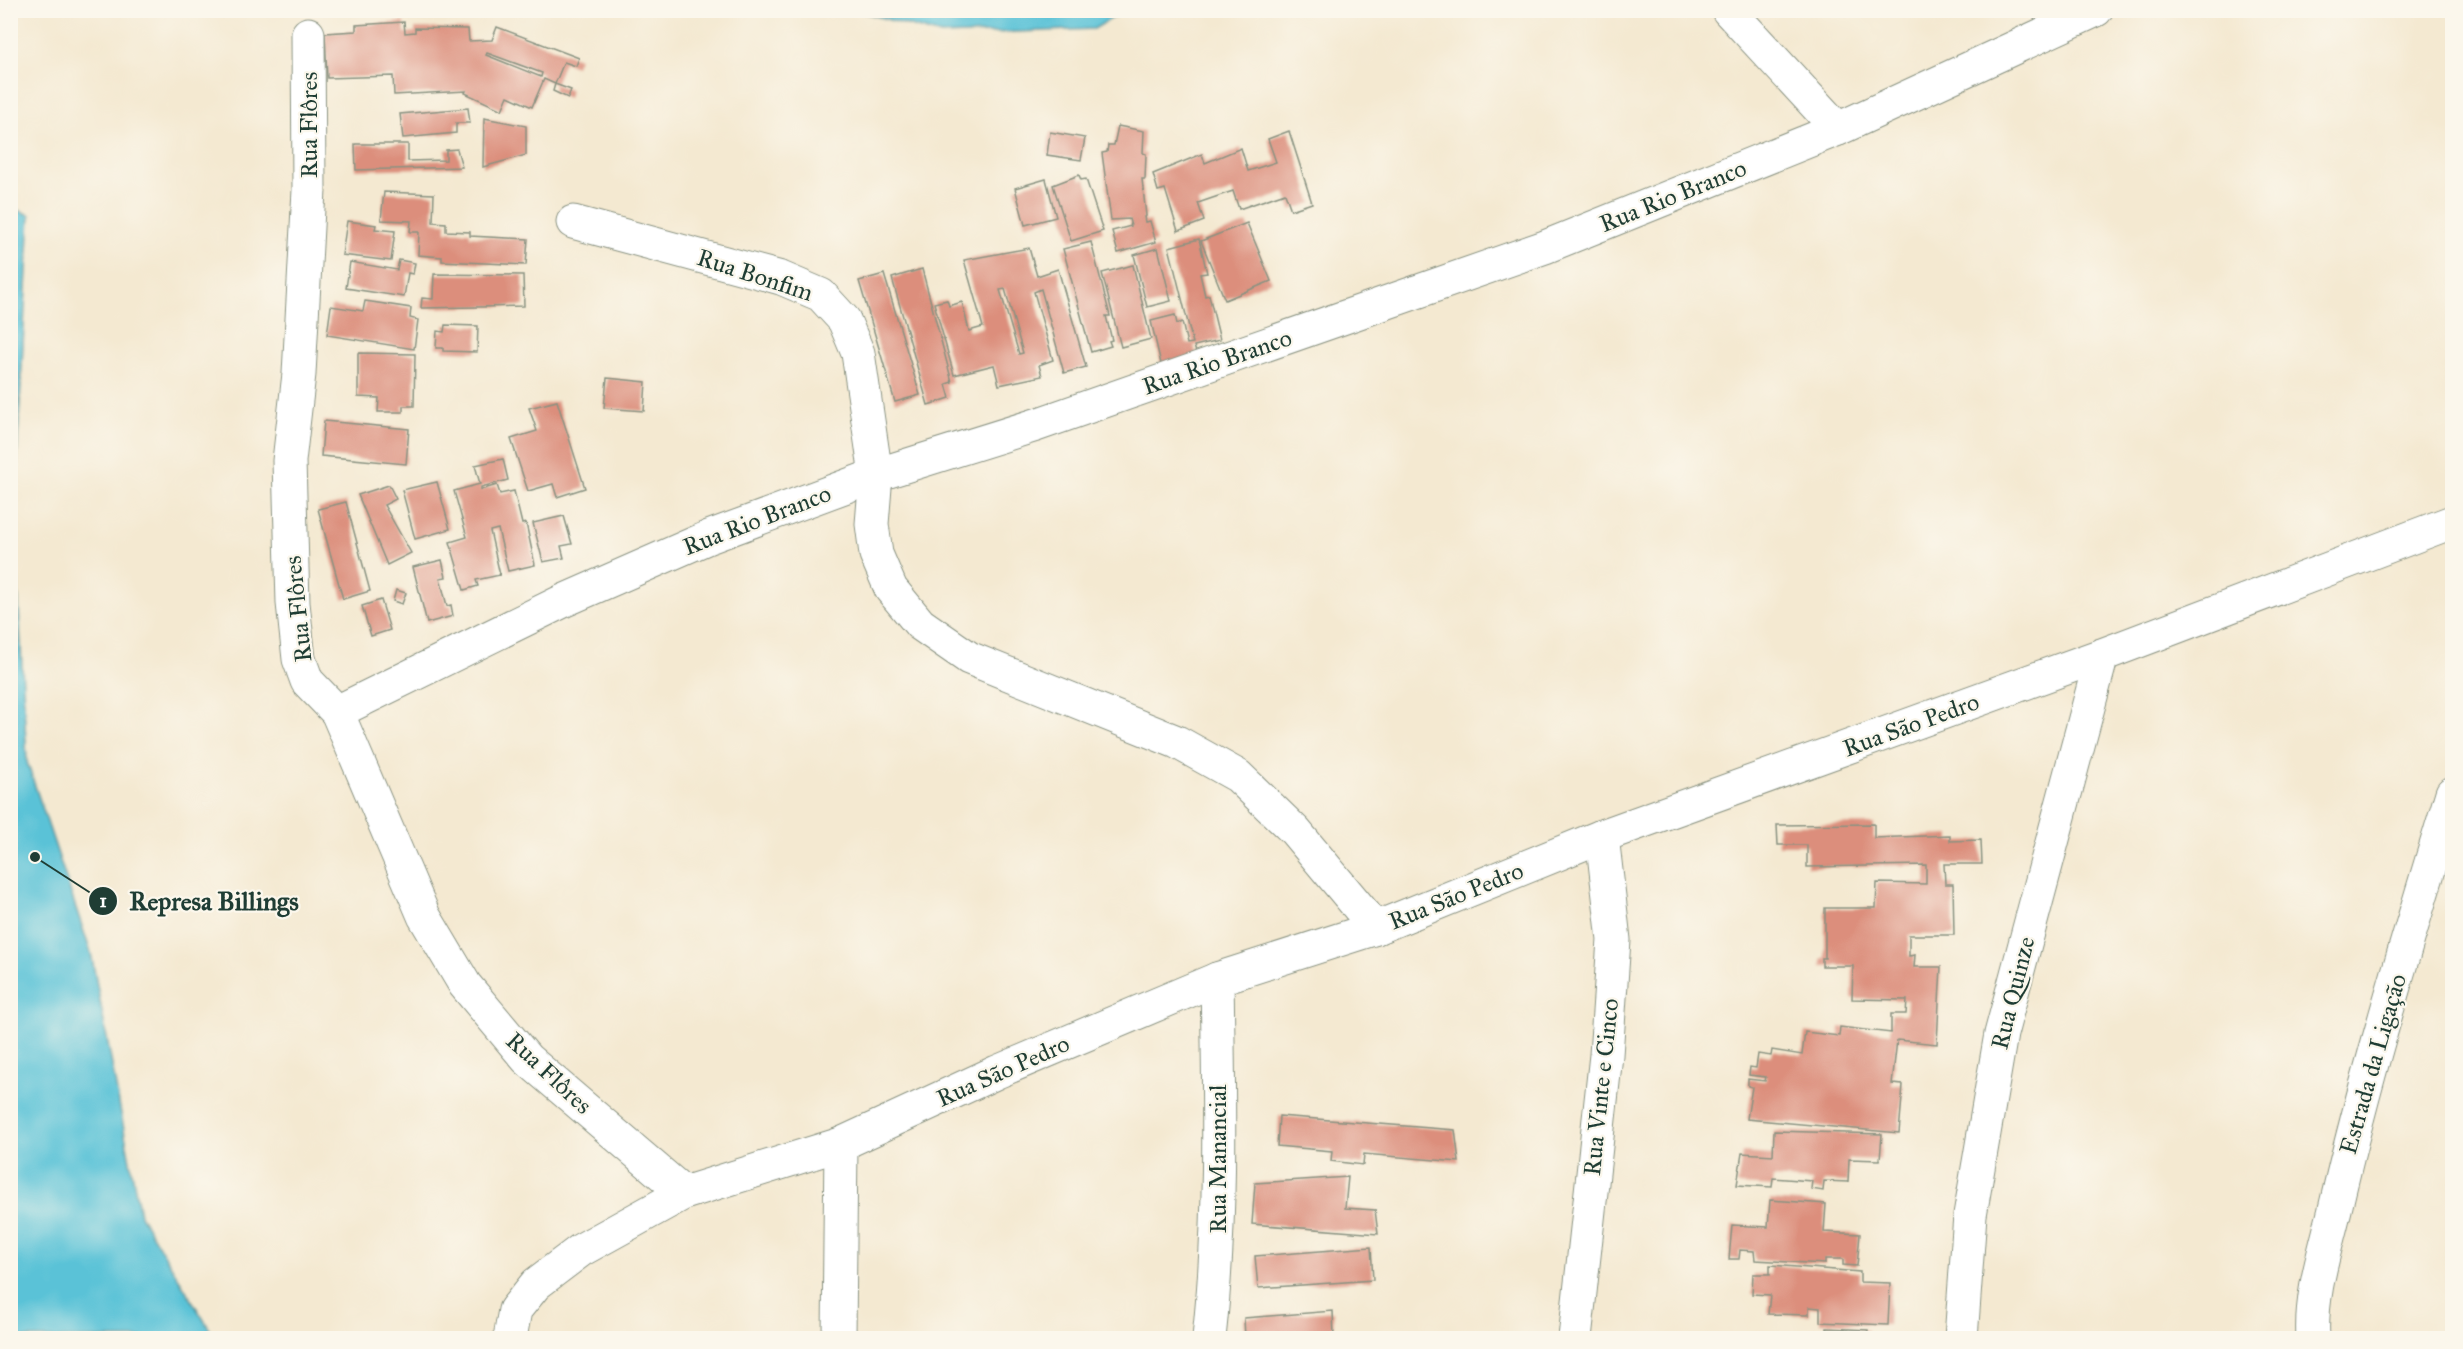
<svg xmlns="http://www.w3.org/2000/svg" width="2463" height="1349" font-family="'IM FELL Great Primer',serif">
	<style>
		.water { fill: #5ac2d7; stroke: #3c8086; stroke-width: 1.5 }
		.building { fill: #dc8e7b; fill-rule: evenodd }
		.lines { fill: none; stroke-linecap: round; stroke-linejoin: round }
		.minor-casing { stroke: #8a9382; stroke-width: 35 }
		.tertiary-casing { stroke: #8a9382; stroke-width: 35 }
		.minor { stroke: #fff; stroke-width: 33 }
		.tertiary { stroke: #fff; stroke-width: 33 }
		.labels { text-anchor: middle; stroke-width: 4.5; stroke-linejoin: round; paint-order: stroke }
		.street-label { font-size: 24px; fill: #1f3d34; stroke: #fbf7ec }
		.leader { fill: none; stroke: #1f3d34; stroke-width: 2 }
		.callout-dot { fill: #1f3d34; stroke: #fbf7ec; stroke-width: 2 }
		.mark-label { font-size: 18px; text-anchor: middle; font-weight: bold; fill: #fff }
		.callout-label { font-size: 26px; text-anchor: middle; font-weight: bold; fill: #1f3d34; stroke: #fbf7ec; stroke-width: 4.5; stroke-linejoin: round; paint-order: stroke }
	</style>
	<rect width="100%" height="100%" fill="#fbf7ec"/>
	<filter id="ink" filterUnits="userSpaceOnUse"><feTurbulence type="fractalNoise" baseFrequency=".0167" numOctaves="2"/><feDisplacementMap in="SourceGraphic" scale="12" xChannelSelector="R" yChannelSelector="G"/><feConvolveMatrix kernelMatrix="1 2 1 2 8 2 1 2 1" color-interpolation-filters="sRGB"/></filter>
	<filter id="wash" filterUnits="userSpaceOnUse"><feTurbulence type="fractalNoise" baseFrequency=".008" numOctaves="4" result="noise"/><feDisplacementMap in="SourceGraphic" scale="24" xChannelSelector="R" yChannelSelector="G"/><feGaussianBlur stdDeviation="1.35" result="paint"/><feColorMatrix in="noise" values="0 0 0 0 0 0 0 0 0 0 0 0 0 0 0 0 0 1.4 0 .05"/><feComposite in="paint" operator="in"/></filter>
	<g filter="url(#wash)">
		<rect width="100%" height="100%" fill="#f4e9d1"/>
		<g class="water">
			<polygon points="859,11 1124,11 1094,29 941,35"/>
			<polygon points="10,207 30,215 14,514 27,762 91,953 140,1215 215,1338 11,1338"/>
		</g>
		<g id="blocks">
			<g class="building">
				<path d="M 404,22 L 405,33 L 415,32 L 415,28 L 468,29 L 469,41 L 492,40 L 497,27 L 579,58 L 576,66 L 564,62 L 555,84 L 571,90 L 568,98 L 553,91 L 555,84 L 544,79 L 532,107 L 508,96 L 502,110 L 465,93 L 466,91 L 394,95 L 393,76 L 327,78 L 325,33 L 356,31 L 356,25 ZM 487,53 L 542,73 L 541,77 L 486,55 Z"/>
				<polygon points="468,108 470,123 456,123 456,133 403,138 400,114"/>
				<polygon points="484,118 526,126 526,155 483,167"/>
				<polygon points="1118,126 1144,131 1143,153 1146,154 1145,179 1142,179 1146,216 1144,217 1145,222 1150,221 1156,242 1118,253 1112,231 1131,226 1129,219 1111,220 1102,153 1107,152 1108,145 1114,145"/>
				<polygon points="1289,131 1312,203 1291,210 1285,193 1239,209 1233,191 1198,203 1204,221 1178,231 1165,189 1158,191 1153,174 1202,154 1205,163 1241,148 1248,171 1276,162 1268,139"/>
				<polygon points="1050,132 1085,138 1081,160 1047,155"/>
				<polygon points="355,144 408,144 408,161 446,160 446,150 457,149 462,167 356,170"/>
				<polygon points="1079,175 1081,180 1086,179 1103,231 1071,241 1053,185"/>
				<polygon points="1046,179 1056,217 1025,225 1015,188"/>
				<polygon points="384,192 434,194 433,222 446,223 446,231 470,232 470,236 528,239 526,265 442,261 442,257 418,255 419,232 410,232 411,221 381,220"/>
				<polygon points="347,221 376,225 375,229 395,231 391,261 342,255"/>
				<polygon points="1247,223 1271,281 1225,300 1201,241"/>
				<polygon points="1199,239 1207,273 1200,274 1205,296 1209,295 1220,340 1194,346 1198,359 1162,368 1151,321 1175,315 1177,324 1182,322 1187,344 1193,343 1169,247"/>
				<polygon points="1091,242 1110,316 1106,316 1112,340 1109,341 1111,346 1091,352 1063,249"/>
				<path d="M 1029,248 L 1037,276 L 1058,269 L 1086,367 L 1064,373 L 1041,289 L 1034,292 L 1053,360 L 1039,365 L 1042,376 L 999,385 L 994,365 L 954,375 L 934,303 L 947,300 L 949,306 L 962,302 L 969,331 L 983,327 L 964,260 ZM 1005,289 L 1023,353 L 1019,354 L 1000,290 Z"/>
				<polygon points="1158,248 1171,301 1147,307 1134,255"/>
				<polygon points="399,260 415,263 413,274 408,273 404,297 346,288 350,262 397,270"/>
				<polygon points="1133,265 1151,339 1121,347 1102,273"/>
				<polygon points="922,269 952,382 946,384 950,398 928,405 892,278"/>
				<polygon points="434,274 523,275 524,306 421,308 422,298 433,299"/>
				<polygon points="884,274 920,395 895,402 859,281"/>
				<polygon points="365,301 411,308 410,318 418,320 414,349 327,335 331,306 363,311"/>
				<polygon points="445,325 478,326 477,352 443,351 443,348 436,348 437,331 444,332"/>
				<polygon points="358,353 415,354 414,406 403,406 403,412 378,412 379,398 358,397"/>
				<polygon points="607,378 646,382 644,411 604,408"/>
				<polygon points="557,401 585,488 557,497 553,484 528,491 511,439 537,431 529,408"/>
				<polygon points="324,421 409,429 406,464 321,456"/>
				<polygon points="503,459 508,480 481,487 481,490 497,485 500,494 514,491 522,524 526,523 535,565 508,571 498,529 490,531 500,575 476,580 478,586 464,590 450,542 467,537 454,491 480,484 475,465"/>
				<polygon points="437,482 450,529 415,539 402,490"/>
				<polygon points="389,485 396,499 384,505 411,553 387,565 358,495"/>
				<polygon points="346,502 370,591 343,599 318,509"/>
				<polygon points="564,516 572,544 561,546 564,558 543,562 533,523"/>
				<polygon points="442,560 446,577 440,578 447,606 451,605 453,616 427,623 413,567"/>
				<polygon points="396,590 406,593 402,604 393,601"/>
				<polygon points="381,600 390,630 371,636 362,606"/>
				<polygon points="1874,824 1874,838 1950,835 1950,841 1981,840 1982,864 1944,864 1945,884 1953,884 1954,935 1909,935 1909,956 1915,955 1914,967 1941,967 1939,1002 1937,1044 1897,1040 1892,1084 1903,1085 1899,1133 1747,1119 1752,1087 1748,1086 1748,1079 1765,1081 1766,1077 1749,1075 1750,1067 1756,1068 1758,1054 1771,1056 1772,1050 1802,1055 1805,1032 1839,1036 1840,1027 1891,1033 1891,1014 1906,1014 1907,1000 1852,999 1853,966 1822,966 1822,958 1825,958 1825,908 1876,908 1877,883 1926,884 1926,865 1807,867 1807,845 1778,845 1777,825"/>
				<polygon points="1279,1116 1455,1130 1459,1162 1364,1154 1363,1165 1331,1161 1332,1151 1277,1146"/>
				<polygon points="1774,1131 1882,1134 1880,1160 1849,1159 1848,1182 1824,1181 1823,1191 1811,1189 1812,1181 1773,1178 1772,1187 1737,1185 1742,1153 1773,1155"/>
				<polygon points="1348,1177 1345,1208 1375,1210 1378,1234 1252,1224 1255,1183"/>
				<polygon points="1770,1200 1826,1204 1824,1232 1860,1234 1857,1266 1843,1265 1843,1259 1825,1259 1825,1264 1755,1260 1754,1251 1740,1250 1739,1259 1729,1259 1732,1225 1768,1227"/>
				<polygon points="1371,1247 1373,1280 1258,1288 1255,1256"/>
				<polygon points="1770,1265 1860,1272 1860,1282 1890,1283 1888,1325 1820,1322 1820,1308 1809,1307 1809,1315 1768,1314 1770,1295 1752,1294 1753,1274 1770,1274"/>
				<polygon points="1333,1311 1334,1338 1245,1338 1244,1318"/>
				<polygon points="1827,1328 1868,1330 1867,1338 1827,1338"/>
			</g>
		</g>
	</g>
	<g filter="url(#ink)">
		<use href="#blocks" fill-opacity="0" stroke="#8a9382" stroke-width="1.5"/>
		<g class="lines">
			<defs>
				<g id="minor">
					<polyline points="1728,10 1838,129"/>
					<polyline points="308,34 309,190 299,374 289,461 293,603 299,659 307,681 337,712 424,916 465,985 527,1059 684,1193"/>
					<polyline points="573,222 781,278 821,295 844,320 858,353 876,475 872,524 876,554 891,589 920,624 969,658 1177,742 1238,776 1295,831 1376,928"/>
					<polyline points="337,712 563,601 709,537 876,475 1036,425 1545,247 1838,129 2096,10"/>
					<polyline points="510,1338 515,1310 536,1284 581,1250 684,1193 841,1144 997,1072 1217,979 1376,928 1602,836 2102,655 2452,522"/>
					<polyline points="839,1338 841,1144"/>
					<path d="M 1209,1338 C 1222,1219 1219,1099 1217,979"/>
					<polyline points="1575,1338 1606,1055 1614,940 1602,836"/>
					<polyline points="1961,1338 1970,1215 2001,1034 2102,655"/>
				</g>
				<path id="tertiary" d="M 2313,1338 C 2310,1294 2326,1248 2336,1205 C 2368,1066 2411,929 2452,793"/>
			</defs>
			<use href="#minor" class="minor-casing"/>
			<use href="#tertiary" class="tertiary-casing"/>
			<use href="#minor" class="minor"/>
			<use href="#tertiary" class="tertiary"/>
		</g>
	</g>
	<g class="labels">
		<g class="street-label">
			<text transform="translate(309 125) rotate(-90)" y="8">Rua Flôres</text>
			<text transform="translate(1673 196) rotate(-22)" y="8">Rua Rio Branco</text>
			<text transform="translate(755 275) rotate(18)" y="8">Rua Bonfim</text>
			<text transform="translate(1217 362) rotate(-19)" y="8">Rua Rio Branco</text>
			<text transform="translate(757 520) rotate(-21)" y="8">Rua Rio Branco</text>
			<text transform="translate(298 609) rotate(-96)" y="8">Rua Flôres</text>
			<text transform="translate(1911 725) rotate(-20)" y="8">Rua São Pedro</text>
			<text transform="translate(1456 896) rotate(-22)" y="8">Rua São Pedro</text>
			<text transform="translate(2013 993) rotate(-76)" y="8">Rua Quinze</text>
			<text transform="translate(2373 1064) rotate(-74)" y="8">Estrada da Ligação</text>
			<text transform="translate(1003 1071) rotate(-24)" y="8">Rua São Pedro</text>
			<text transform="translate(549 1073) rotate(43)" y="8">Rua Flôres</text>
			<text transform="translate(1601 1087) rotate(-84)" y="8">Rua Vinte e Cinco</text>
			<text transform="translate(1218 1159) rotate(-90)" y="8">Rua Manancial</text>
		</g>
	</g>
	<path class="leader" d="M35 857L103 901"/>
	<g class="callout-dot">
		<circle cx="35" cy="857" r="6"/>
		<circle cx="103" cy="901" r="15"/>
	</g>
	<g class="mark-label">
		<text x="103" y="907">1</text>
	</g>
	<g class="callout-label">
		<text x="214" y="910">Represa Billings</text>
	</g>
	<rect width="2463" height="1349" fill="none" stroke="#fbf7ec" stroke-width="36"/>
</svg>
